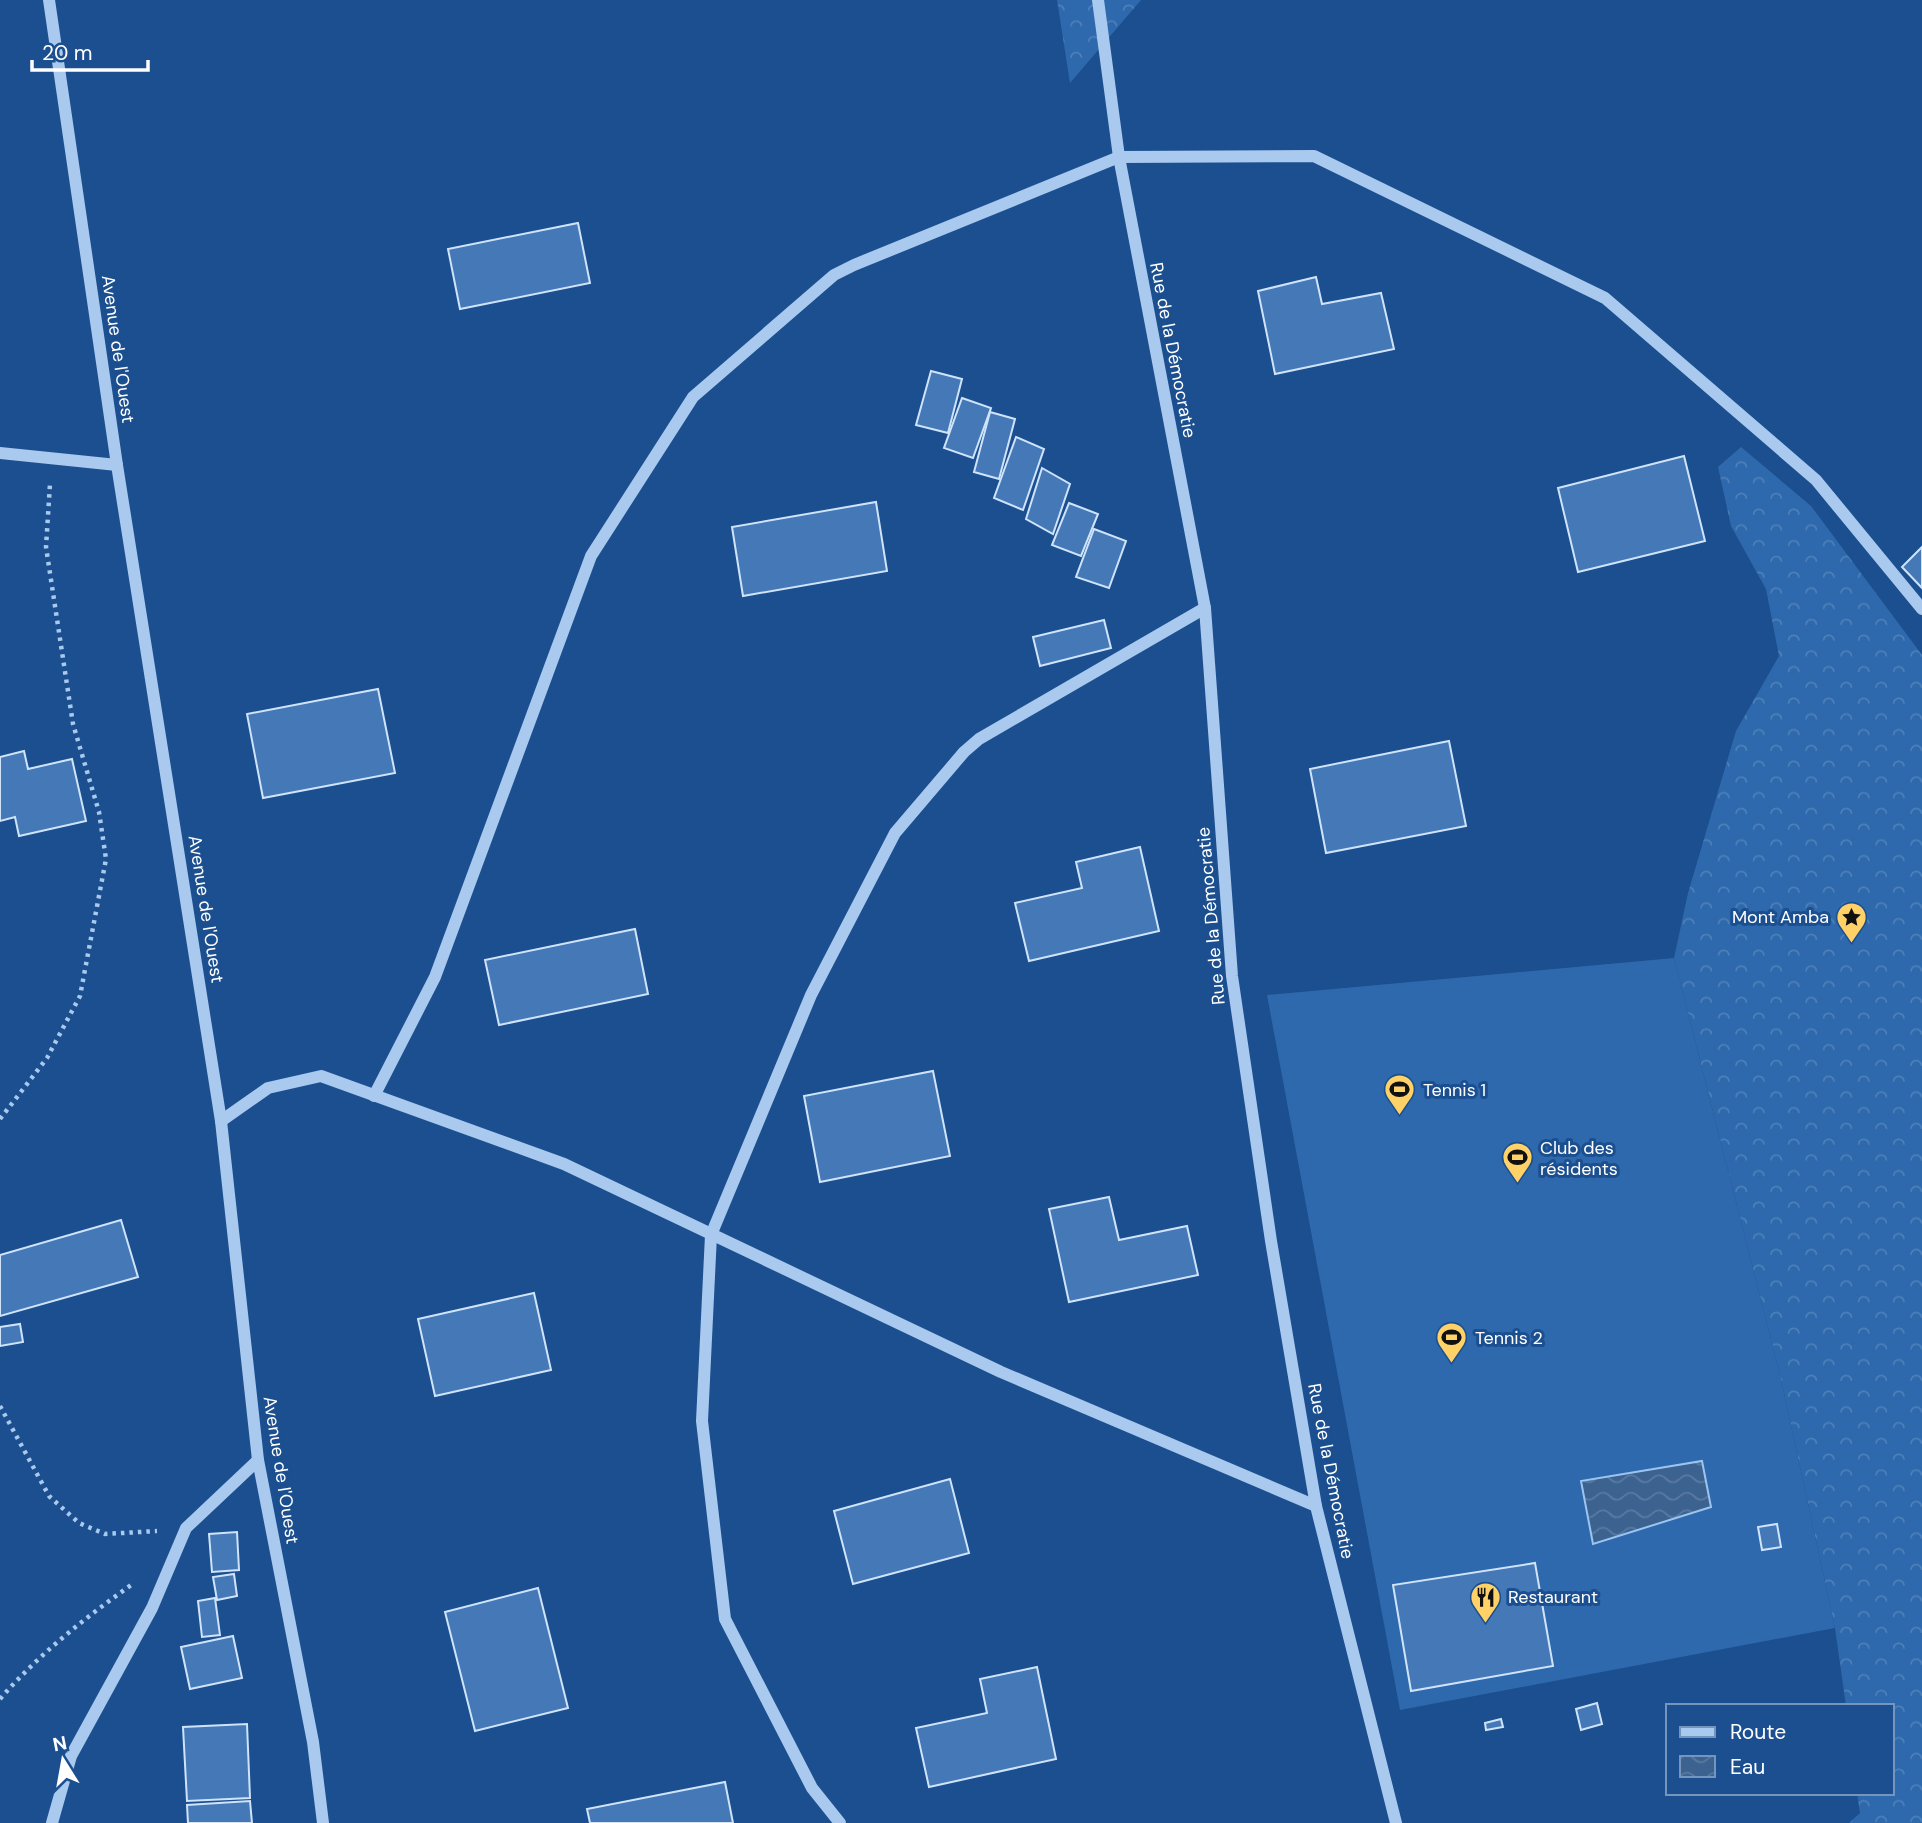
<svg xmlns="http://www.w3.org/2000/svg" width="1922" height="1823" font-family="'DM Sans',sans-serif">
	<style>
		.forest { fill: url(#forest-crowns) }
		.pitch { fill: #2e69ad }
		.water { fill: url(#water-waves); stroke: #9cc4f0; stroke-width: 2 }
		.building { fill: #4478b7; stroke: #cfe3fa; stroke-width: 2 }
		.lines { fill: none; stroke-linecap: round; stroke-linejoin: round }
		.path { stroke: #a9c9ee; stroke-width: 4.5; stroke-dasharray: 3.5 5; stroke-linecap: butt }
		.minor { stroke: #a9c9ee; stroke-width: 12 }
		.labels { text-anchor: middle; stroke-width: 6; stroke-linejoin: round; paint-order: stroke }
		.street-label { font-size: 18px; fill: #fff; stroke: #1b4f8f }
		.poi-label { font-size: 18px; fill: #fff; stroke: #1b4f8f; text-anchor: start }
	</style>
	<defs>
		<pattern id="forest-crowns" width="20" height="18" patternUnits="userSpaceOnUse" patternTransform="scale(1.75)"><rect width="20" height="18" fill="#2e69ad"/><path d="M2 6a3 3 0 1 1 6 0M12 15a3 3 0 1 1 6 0" fill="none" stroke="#4d80b9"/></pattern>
		<pattern id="water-waves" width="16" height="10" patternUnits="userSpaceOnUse" patternTransform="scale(1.75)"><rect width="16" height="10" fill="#3c6290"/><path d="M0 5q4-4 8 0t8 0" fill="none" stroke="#597aa1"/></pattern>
	</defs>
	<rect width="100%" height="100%" fill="#1b4f8f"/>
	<g class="forest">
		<polygon points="1057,0 1141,0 1070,83"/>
		<polygon points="1741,447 1811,506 1922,655 1922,1823 1849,1823 1860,1813 1857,1793 1892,1793 1892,1706 1846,1706 1835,1628 1780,1375 1674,958 1688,893 1736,731 1779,656 1766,589 1731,526 1718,467"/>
	</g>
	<polygon class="pitch" points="1674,958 1780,1375 1835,1628 1400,1710 1267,995"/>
	<polygon class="water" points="1702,1461 1711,1507 1593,1544 1581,1481"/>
	<g class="building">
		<polygon points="578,223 590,283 460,309 448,249"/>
		<polygon points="1316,277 1322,304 1381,293 1394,349 1275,374 1258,291"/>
		<polygon points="931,371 962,379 948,433 916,425"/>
		<polygon points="962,398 991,408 973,458 944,448"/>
		<polygon points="990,412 1015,419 999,479 974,472"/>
		<polygon points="1016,437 1044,449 1023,510 994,498"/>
		<polygon points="1684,456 1705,541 1578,572 1558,488"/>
		<polygon points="1042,468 1070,484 1053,534 1026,519"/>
		<polygon points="876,502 887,571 743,596 732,527"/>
		<polygon points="1069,503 1098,514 1081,556 1052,545"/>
		<polygon points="1094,529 1126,541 1109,588 1076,577"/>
		<polygon points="1922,547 1922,588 1902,567"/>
		<polygon points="1104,620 1111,648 1040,666 1033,637"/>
		<polygon points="378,689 395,773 263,798 247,714"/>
		<polygon points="1449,741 1466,826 1326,853 1310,769"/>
		<polygon points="24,751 28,769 72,759 86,821 19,836 15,817 0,821 0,757"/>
		<polygon points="1140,847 1159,931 1029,961 1015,903 1082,888 1076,862"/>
		<polygon points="635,929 648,994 499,1025 485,960"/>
		<polygon points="933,1071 950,1156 820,1182 804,1096"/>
		<polygon points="1109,1197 1119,1240 1187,1226 1198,1275 1069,1302 1049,1209"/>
		<polygon points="121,1220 138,1277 0,1316 0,1255"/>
		<polygon points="534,1293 551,1370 435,1396 418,1319"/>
		<polygon points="20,1324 23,1342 0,1346 0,1327"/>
		<polygon points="950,1479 969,1553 853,1584 834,1511"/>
		<polygon points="1777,1524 1781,1547 1762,1550 1758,1527"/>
		<polygon points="237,1532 239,1570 212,1572 209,1534"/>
		<polygon points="1535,1563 1553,1666 1411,1691 1393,1585"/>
		<polygon points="234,1574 237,1596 217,1600 213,1577"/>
		<polygon points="538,1588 568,1708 475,1731 445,1612"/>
		<polygon points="215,1598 220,1635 202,1637 198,1601"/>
		<polygon points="233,1636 242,1678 190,1689 181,1647"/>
		<polygon points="1037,1667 1056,1759 929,1787 916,1728 987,1713 980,1679"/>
		<polygon points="1597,1703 1602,1724 1581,1730 1576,1709"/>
		<polygon points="1501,1719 1503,1727 1486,1730 1485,1723"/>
		<polygon points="247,1724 250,1798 187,1801 183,1727"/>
		<polygon points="725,1782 733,1823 590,1823 587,1809"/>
		<polygon points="250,1801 252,1823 188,1823 187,1805"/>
	</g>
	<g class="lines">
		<g class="path">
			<polyline points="0,1119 47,1058 80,996 106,859 99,812 73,724 46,547 50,484"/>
			<polyline points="0,1406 49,1496 79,1523 105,1534 157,1531"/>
			<path d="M 0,1699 C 39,1654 86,1617 134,1583"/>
		</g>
		<g class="minor">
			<polyline points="49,0 117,465 221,1121 258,1460 313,1742 323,1823"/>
			<polyline points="1098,0 1119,157 1205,608 1232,976 1271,1241 1316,1506 1396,1823"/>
			<polyline points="0,453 117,465"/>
			<polyline points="374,1096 435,977 591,556 693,397 834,275 854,265 1119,157 1314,156 1605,298 1816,480 1922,609"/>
			<polyline points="221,1121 268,1088 321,1076 564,1164 1001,1372 1316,1506"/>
			<polyline points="52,1823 71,1756 152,1608 186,1528 258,1460"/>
			<polyline points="840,1823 812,1788 725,1619 702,1421 711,1235 811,995 895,833 964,752 979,739 1205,608"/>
		</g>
	</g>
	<defs>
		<symbol id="sight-pin" viewBox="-11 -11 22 30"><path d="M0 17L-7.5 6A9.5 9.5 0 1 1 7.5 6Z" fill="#ffd166" stroke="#1b4f8f"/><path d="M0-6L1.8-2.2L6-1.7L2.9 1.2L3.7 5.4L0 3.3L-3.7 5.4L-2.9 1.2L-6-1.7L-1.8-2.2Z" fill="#111"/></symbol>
		<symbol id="stadium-pin" viewBox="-11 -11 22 30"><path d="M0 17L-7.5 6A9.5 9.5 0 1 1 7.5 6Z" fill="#ffd166" stroke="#1b4f8f"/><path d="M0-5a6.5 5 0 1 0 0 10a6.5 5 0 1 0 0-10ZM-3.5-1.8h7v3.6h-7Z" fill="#111"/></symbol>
		<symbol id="restaurant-pin" viewBox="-11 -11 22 30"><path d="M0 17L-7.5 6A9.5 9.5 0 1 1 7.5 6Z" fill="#ffd166" stroke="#1b4f8f"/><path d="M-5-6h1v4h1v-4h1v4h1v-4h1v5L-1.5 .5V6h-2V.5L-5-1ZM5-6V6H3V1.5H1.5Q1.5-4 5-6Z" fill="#111"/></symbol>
	</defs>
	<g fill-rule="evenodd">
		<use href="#sight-pin" x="1834" y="900" width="35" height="47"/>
		<use href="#stadium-pin" x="1382" y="1072" width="35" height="47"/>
		<use href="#stadium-pin" x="1500" y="1140" width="35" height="47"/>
		<use href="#stadium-pin" x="1434" y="1320" width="35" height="47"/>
		<use href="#restaurant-pin" x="1468" y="1580" width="35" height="47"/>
	</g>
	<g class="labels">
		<g class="street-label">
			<text transform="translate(118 349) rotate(82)" y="6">Avenue de l'Ouest</text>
			<text transform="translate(1173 350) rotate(79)" y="6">Rue de la Démocratie</text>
			<text transform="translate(206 909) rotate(81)" y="6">Avenue de l'Ouest</text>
			<text transform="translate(1211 916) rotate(-95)" y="6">Rue de la Démocratie</text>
			<text transform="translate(281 1470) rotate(81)" y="6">Avenue de l'Ouest</text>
			<text transform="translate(1331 1471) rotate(79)" y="6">Rue de la Démocratie</text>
		</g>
		<g class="poi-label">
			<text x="1829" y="923" text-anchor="end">Mont Amba</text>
			<text x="1423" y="1096">Tennis 1</text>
			<text x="1540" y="1154">Club des<tspan x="1540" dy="21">résidents</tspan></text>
			<text x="1475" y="1344">Tennis 2</text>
			<text x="1508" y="1603">Restaurant</text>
		</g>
	</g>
	<rect x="1666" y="1704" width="228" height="91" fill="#1b4f8f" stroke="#7695bc" stroke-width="2"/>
	<rect x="1680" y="1727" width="35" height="10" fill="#a9c9ee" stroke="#7695bc" stroke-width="2"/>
	<text x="1730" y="1739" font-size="21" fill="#ffffff">Route</text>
	<rect x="1680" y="1756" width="35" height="21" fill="url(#water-waves)" stroke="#7695bc" stroke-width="2"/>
	<text x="1730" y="1774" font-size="21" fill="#ffffff">Eau</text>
	<g transform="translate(63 1760) rotate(349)" stroke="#1b4f8f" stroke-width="5" paint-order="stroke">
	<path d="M0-5L12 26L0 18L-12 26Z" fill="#ffffff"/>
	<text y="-10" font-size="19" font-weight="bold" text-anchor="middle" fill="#ffffff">N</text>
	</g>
	<path d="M32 60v10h116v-10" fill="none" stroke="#ffffff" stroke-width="3.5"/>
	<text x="42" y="60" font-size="21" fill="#ffffff" stroke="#1b4f8f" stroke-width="5" paint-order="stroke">20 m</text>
</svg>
